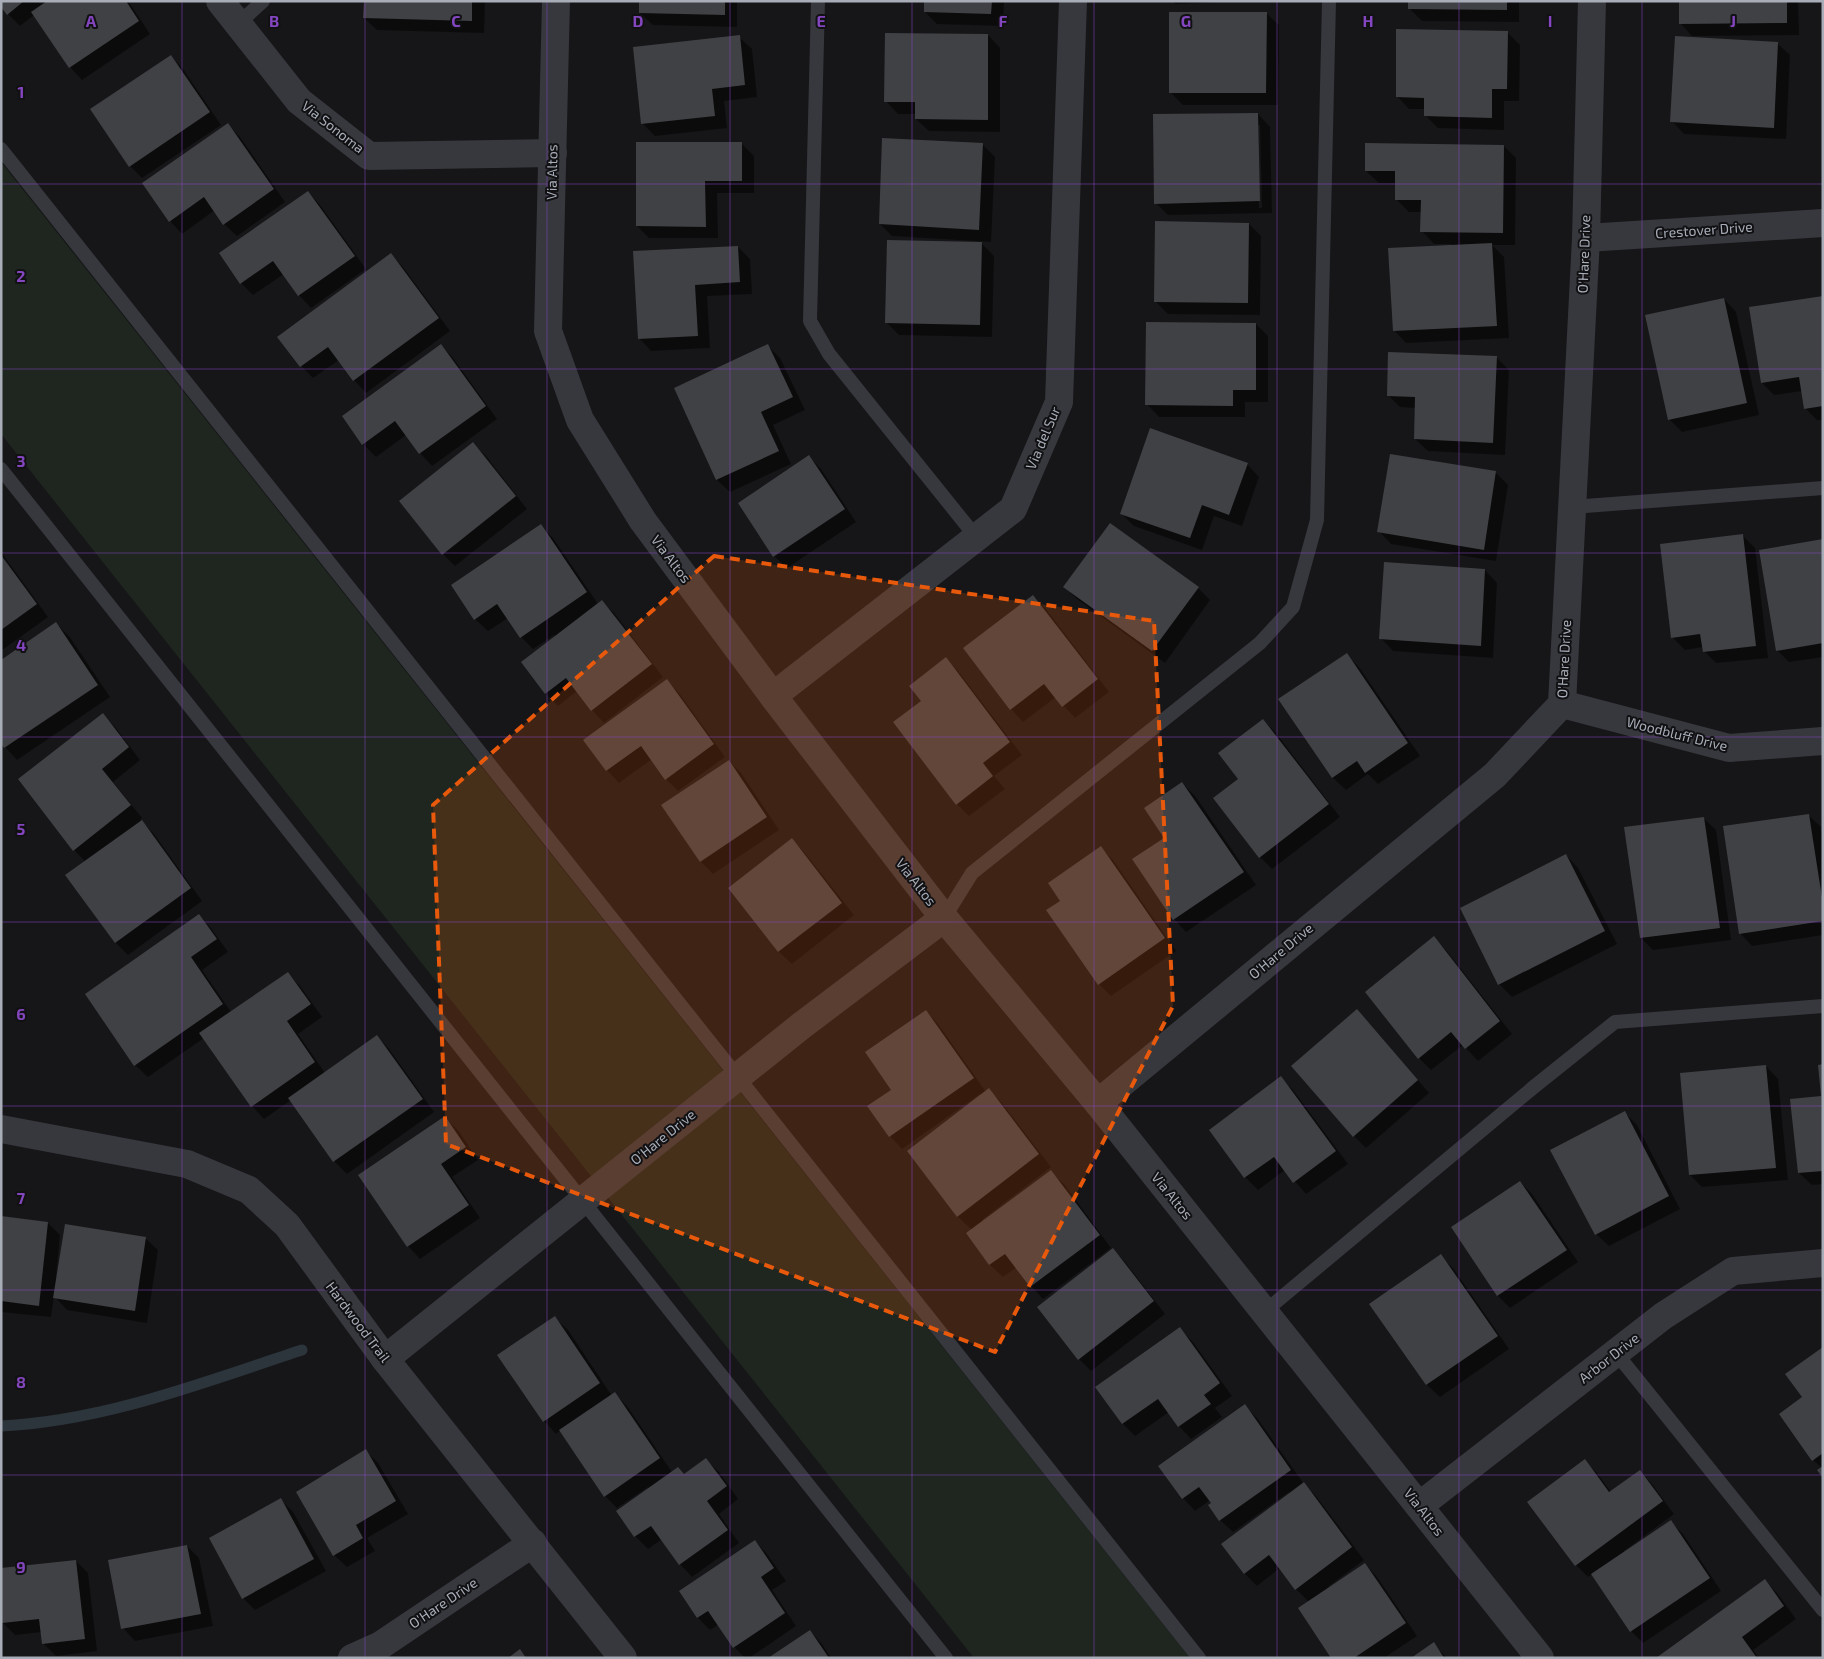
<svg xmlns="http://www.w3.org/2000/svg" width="1824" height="1659" font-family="'Exo 2',sans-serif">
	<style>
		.green { fill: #1e261f }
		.shadow { fill: #0007; fill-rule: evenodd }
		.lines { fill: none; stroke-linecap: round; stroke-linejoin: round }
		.stream { stroke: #2c353c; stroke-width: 11 }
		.building { fill: #404145 }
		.service { stroke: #37383d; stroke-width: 14 }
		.minor { stroke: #37383d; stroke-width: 28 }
		.marked { fill: #e8590c; fill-opacity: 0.2; stroke: #e8590c; stroke-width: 4; stroke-dasharray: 10 6; stroke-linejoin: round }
		.grid { fill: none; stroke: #8446be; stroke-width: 1; stroke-opacity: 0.55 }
		.labels { text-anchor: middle; stroke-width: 4; stroke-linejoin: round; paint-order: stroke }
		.street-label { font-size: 14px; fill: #a8adb8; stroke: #111113 }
		.grid-label { font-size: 16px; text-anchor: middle; font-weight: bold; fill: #8446be; stroke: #111113; stroke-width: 4; stroke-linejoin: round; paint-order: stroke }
	</style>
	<rect width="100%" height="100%" fill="#161618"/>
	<polygon class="green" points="1,162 1190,1658 974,1658 1,434"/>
	<g class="shadow">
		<polygon points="1,1 128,1 150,34 82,80 70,67 34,15 20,26 8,14"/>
		<polygon points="365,1 485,1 484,33 377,30 364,18"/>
		<polygon points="640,1 737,1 737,27 653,25 640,13"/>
		<polygon points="925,1 1004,1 1003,26 937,24 925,12"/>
		<polygon points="1173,1 1236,1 1175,4"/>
		<polygon points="1409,1 1519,1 1519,22 1422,21 1409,8"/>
		<polygon points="1680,1 1798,1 1799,35 1692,36 1680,23"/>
		<polygon points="1266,13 1279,25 1278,105 1183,105 1170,92"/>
		<polygon points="1507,32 1520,45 1519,101 1504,101 1504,130 1438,128 1426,116 1426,109 1409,109 1397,96"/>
		<polygon points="988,35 1000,48 1000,132 929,131 916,119 916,114 898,114 886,101"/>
		<polygon points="739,37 752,49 757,97 724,101 727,128 655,136 643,124"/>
		<polygon points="1777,43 1790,55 1786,139 1684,134 1672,121"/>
		<polygon points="171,56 183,69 221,125 142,178 130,166"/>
		<path d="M 1258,114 L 1270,127 L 1272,213 L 1168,215 L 1156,203 ZM 1257,125 L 1260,125 L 1262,208 L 1259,208 Z"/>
		<polygon points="228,125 240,137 285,202 237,236 224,224 215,210 182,234 170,221"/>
		<polygon points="742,144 754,156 754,193 717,193 718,238 649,238 637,226"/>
		<polygon points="982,144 995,157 991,242 892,236 880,224"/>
		<polygon points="1504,146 1516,158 1515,245 1492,245 1504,257 1509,338 1406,343 1394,330 1452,244 1434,244 1422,231 1422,212 1409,212 1396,199 1396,183 1379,183 1366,171"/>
		<polygon points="308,192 320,205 366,269 311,308 299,295 284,274 253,295 241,283"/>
		<polygon points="1249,224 1261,236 1260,315 1168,314 1155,301"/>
		<polygon points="979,241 994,256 992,337 899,335 886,322 979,243"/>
		<polygon points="738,247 750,259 752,294 707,296 710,348 651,351 639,338 634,252"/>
		<polygon points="391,255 403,267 450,331 366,393 354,380 339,360 313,378 301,366"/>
		<polygon points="1823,297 1823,420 1817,420 1805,408 1802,391 1774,395 1762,383"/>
		<polygon points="1724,299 1736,312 1759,415 1682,432 1669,419"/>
		<polygon points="1256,324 1268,336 1268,402 1245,402 1245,417 1159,417 1147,404"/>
		<polygon points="441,345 453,358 497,419 432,466 420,453 406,435 376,457 363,444 343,416"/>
		<polygon points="768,346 780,358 805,410 773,425 791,464 730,492 717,480 675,388"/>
		<polygon points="1496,357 1509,370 1505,455 1428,451 1415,439 1416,408 1400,407 1388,395"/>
		<polygon points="473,444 486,456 527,509 455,566 443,554"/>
		<polygon points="809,457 821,469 856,522 787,568 774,556"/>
		<polygon points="1247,464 1259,477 1242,526 1214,516 1202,550 1134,526 1121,513"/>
		<polygon points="1496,473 1508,485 1496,561 1391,544 1379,531"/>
		<polygon points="541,526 553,538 598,604 601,601 614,613 663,677 604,723 592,710 577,691 558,706 546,694 522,662 556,637 554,635 533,649 521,637 508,618 488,631 475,619"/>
		<polygon points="1743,536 1755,548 1768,658 1716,663 1704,651 1703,647 1685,650 1672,637"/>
		<polygon points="1823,541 1823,657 1789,662 1777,650"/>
		<polygon points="1,552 48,617 1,651"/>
		<polygon points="1485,570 1497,583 1493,658 1393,651 1381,638"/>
		<polygon points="1065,587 1198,588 1210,600 1165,663 1077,599"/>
		<polygon points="1033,596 1046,609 1109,692 1075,718 1056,697 1023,722 1011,709"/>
		<polygon points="56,624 69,636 110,697 17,760 5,747"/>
		<polygon points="1346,654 1359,667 1420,756 1378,784 1368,774 1346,790 1333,778 1280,700"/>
		<polygon points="946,659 958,671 1022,755 994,776 1005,789 969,816 957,804 922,701"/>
		<polygon points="667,681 679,693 725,757 678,791 666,779 652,759 619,783 607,770 585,740"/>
		<polygon points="103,715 115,727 140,760 113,782 142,818 140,820 154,834 202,901 128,955 116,943 67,876 86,862 74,850"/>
		<polygon points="1263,720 1276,733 1340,817 1272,869 1260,857 1240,780"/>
		<polygon points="729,761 741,773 779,830 713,874 701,862 663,805"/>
		<polygon points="1182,783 1195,796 1256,885 1186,932 1174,919 1166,838"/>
		<polygon points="1808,815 1821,827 1823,840 1823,935 1752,946 1740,933"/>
		<polygon points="1703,818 1716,830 1731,940 1653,950 1641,938"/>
		<polygon points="792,840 804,852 854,915 792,964 779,952 730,888"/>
		<polygon points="1101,848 1113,860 1176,951 1111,996 1099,984 1061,901"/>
		<polygon points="1566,855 1578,868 1617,944 1512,997 1499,984 1461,908"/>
		<polygon points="198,916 211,928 228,952 202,970 231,1012 287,973 300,986 322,1017 298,1034 325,1073 377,1036 389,1049 434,1112 347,1174 334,1161 291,1100 264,1119 252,1106 204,1038 148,1077 135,1065"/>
		<polygon points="1434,938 1446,950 1512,1034 1478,1061 1463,1045 1431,1070 1419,1058"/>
		<polygon points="926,1011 938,1024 986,1092 989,1090 1001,1102 1051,1167 982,1220 983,1222 1051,1172 1064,1184 1111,1248 1043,1299 1031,1286 1017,1267 1003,1277 990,1265 968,1233 972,1230 958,1217 909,1151 981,1096 980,1094 902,1149 890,1136 869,1107 893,1090"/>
		<polygon points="1369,1023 1429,1093 1366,1148 1354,1136"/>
		<polygon points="1823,1065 1823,1184 1812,1185 1799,1173 1823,1097"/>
		<polygon points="1766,1066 1778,1079 1788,1180 1702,1187 1690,1175"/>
		<polygon points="1281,1078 1293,1090 1348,1164 1306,1194 1285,1170 1258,1190 1245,1177 1211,1130"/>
		<polygon points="1624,1112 1637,1125 1680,1209 1609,1246 1596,1234"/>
		<polygon points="445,1118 458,1130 478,1160 452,1177 480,1218 420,1259 408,1246 360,1175"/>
		<polygon points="1520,1182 1532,1194 1578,1262 1510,1308 1498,1296 1452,1228"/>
		<polygon points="1,1217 48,1223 60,1235 56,1277 145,1238 158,1250 147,1323 67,1310 54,1296 51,1317 1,1312"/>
		<polygon points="1113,1250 1125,1262 1165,1314 1091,1371 1079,1359"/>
		<polygon points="1440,1256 1453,1268 1509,1349 1440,1397 1427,1385 1371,1304"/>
		<polygon points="555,1318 568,1330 612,1396 615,1394 627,1406 672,1472 685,1475 706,1460 719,1472 738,1499 719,1514 739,1543 692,1577 680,1564 662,1539 648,1549 635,1536 618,1512 649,1489 648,1487 617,1508 605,1496 561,1430 556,1434 544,1421"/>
		<polygon points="1180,1329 1192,1341 1232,1396 1215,1408 1222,1417 1191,1439 1179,1426 1169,1412 1135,1436 1123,1424 1097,1388"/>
		<polygon points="1823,1348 1823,1476 1822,1468 1813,1460"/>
		<polygon points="1245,1406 1257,1418 1304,1484 1316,1496 1364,1560 1329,1586 1330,1588 1365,1564 1377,1577 1417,1636 1384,1658 1332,1658 1309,1602 1296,1589 1280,1568 1257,1586 1244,1573 1290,1494 1289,1492 1233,1532 1220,1520 1210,1500 1195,1511 1183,1498"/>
		<polygon points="366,1451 378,1463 408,1514 367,1538 375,1551 347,1567 334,1555"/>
		<polygon points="1584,1461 1597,1473 1611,1492 1640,1471 1652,1484 1674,1514 1624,1551 1625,1553 1671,1522 1683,1534 1721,1591 1643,1643 1631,1631 1592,1574 1588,1577 1576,1565"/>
		<polygon points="281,1500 293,1512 326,1571 255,1610 243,1598"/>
		<polygon points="755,1541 767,1554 786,1581 772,1590 796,1626 749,1658 745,1658 734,1647 719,1624 710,1630 698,1618 680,1591"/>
		<polygon points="187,1546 199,1558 213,1626 135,1641 123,1628"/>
		<polygon points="76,1561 88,1573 97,1651 56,1656 43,1643 42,1632 15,1635 3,1623 1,1569"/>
		<polygon points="1765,1581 1777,1593 1796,1619 1753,1650 1759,1658 1658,1658"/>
		<polygon points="810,1631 822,1644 831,1658 771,1658"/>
		<polygon points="1433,1644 1447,1658 1413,1658"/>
	</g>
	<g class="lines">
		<path class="stream" d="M 1,1426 C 105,1421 204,1382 302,1350"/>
	</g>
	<g class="building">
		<polygon points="1,1 24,1 7,15 1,7"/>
		<polygon points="47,1 126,1 139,21 69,68 31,12"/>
		<polygon points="364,1 472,1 472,21 363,18"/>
		<polygon points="639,1 725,1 725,15 639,13"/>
		<polygon points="924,1 992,1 991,14 924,12"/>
		<polygon points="1408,1 1507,1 1507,10 1408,9"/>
		<polygon points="1679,1 1787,1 1787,23 1679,24"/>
		<polygon points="1169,12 1267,12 1266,93 1169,93"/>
		<polygon points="1396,29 1508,31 1507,89 1492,89 1492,118 1424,116 1424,98 1396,97"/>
		<polygon points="885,33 988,34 988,120 915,119 915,102 884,102"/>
		<polygon points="740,35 745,85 712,89 715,116 641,124 633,47"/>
		<polygon points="1675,36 1778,42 1774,128 1670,122"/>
		<polygon points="171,55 210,112 129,167 90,109"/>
		<polygon points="1258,113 1260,201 1154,204 1153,114"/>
		<polygon points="228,123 274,189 223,225 204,197 169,222 142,183"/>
		<polygon points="882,138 983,143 979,230 879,224"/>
		<polygon points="636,142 742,142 742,181 705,181 706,227 636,226"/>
		<polygon points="1365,143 1504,145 1503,233 1420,232 1421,200 1395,200 1395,171 1365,171"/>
		<polygon points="308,191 355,256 298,296 273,261 240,284 219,253"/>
		<polygon points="1155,221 1249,223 1248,303 1154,302"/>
		<polygon points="887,240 982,242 980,325 885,323"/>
		<polygon points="1492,243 1497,326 1393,331 1388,248"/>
		<polygon points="738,246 740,282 695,285 698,336 638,339 633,251"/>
		<polygon points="391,253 439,318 353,381 328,347 300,367 277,337"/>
		<polygon points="1823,296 1823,406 1804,409 1799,377 1761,383 1749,307"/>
		<polygon points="1724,298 1747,403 1668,420 1645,315"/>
		<polygon points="1146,322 1256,323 1256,390 1233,390 1233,406 1145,405"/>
		<polygon points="441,344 486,406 419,454 395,421 362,445 342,416"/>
		<polygon points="768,344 793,397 761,412 779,451 716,480 674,388"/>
		<polygon points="1388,352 1497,356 1493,443 1414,439 1415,397 1387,396"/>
		<polygon points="1150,428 1248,463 1229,515 1202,505 1190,538 1120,514"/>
		<polygon points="473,442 516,496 442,555 399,501"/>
		<polygon points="1390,454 1496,471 1484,550 1377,532"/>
		<polygon points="809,455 845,509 773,557 738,503"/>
		<polygon points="1110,523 1199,587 1152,651 1063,587"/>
		<polygon points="541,524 587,592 520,638 497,604 474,620 451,585"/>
		<polygon points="1743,534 1756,646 1703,652 1700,634 1671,638 1660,544"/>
		<polygon points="1823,539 1823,643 1776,651 1759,550"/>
		<polygon points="1,555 37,604 1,630"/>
		<polygon points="1384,562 1485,569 1481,646 1379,639"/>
		<polygon points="1033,595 1098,679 1062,707 1044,684 1010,710 963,648"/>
		<polygon points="602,600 652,664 591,711 566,678 545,694 521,662"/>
		<polygon points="56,622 98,685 4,748 1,744 1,660"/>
		<polygon points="1347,653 1408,743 1365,773 1357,761 1332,778 1278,699"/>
		<polygon points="946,657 1010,742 983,763 993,776 956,805 893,722 921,701 909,686"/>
		<polygon points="667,679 714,744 665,780 641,746 606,771 583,740"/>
		<polygon points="103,713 129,747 102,769 131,805 73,851 18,779"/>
		<polygon points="1263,719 1329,804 1259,858 1213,798 1238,779 1218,753"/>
		<polygon points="729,760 767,817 700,862 661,805"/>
		<polygon points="1182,782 1244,872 1173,920 1132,859 1164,838 1144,808"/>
		<polygon points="1809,814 1823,904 1823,921 1739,934 1723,826"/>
		<polygon points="1704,817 1720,928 1640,938 1624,827"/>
		<polygon points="142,820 191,888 115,943 65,875"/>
		<polygon points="792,838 842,903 778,952 728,888"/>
		<polygon points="1101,846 1165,938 1098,985 1046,910 1060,901 1048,883"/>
		<polygon points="1566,854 1605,931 1498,985 1460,908"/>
		<polygon points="199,914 217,939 191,957 223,1004 134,1066 85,994"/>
		<polygon points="1434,936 1500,1021 1465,1049 1451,1032 1418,1059 1365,992"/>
		<polygon points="288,972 311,1004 287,1021 315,1062 251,1107 199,1033"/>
		<polygon points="1357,1009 1418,1080 1353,1137 1291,1066"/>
		<polygon points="926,1010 974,1078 889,1137 867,1106 891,1090 865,1052"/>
		<polygon points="377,1035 423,1099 333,1162 288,1098"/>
		<polygon points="1823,1064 1823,1171 1798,1173 1790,1099 1821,1096 1818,1065"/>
		<polygon points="1766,1065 1776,1168 1689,1175 1680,1073"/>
		<polygon points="1281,1076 1336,1151 1293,1183 1274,1157 1244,1178 1209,1130"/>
		<polygon points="989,1088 1039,1154 957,1217 907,1151"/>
		<polygon points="1625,1111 1669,1196 1595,1235 1550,1150"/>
		<polygon points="445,1116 466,1147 441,1164 469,1205 407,1247 358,1175"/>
		<polygon points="1051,1170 1100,1235 1030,1287 1005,1254 989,1265 966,1233"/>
		<polygon points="1520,1181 1567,1250 1497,1296 1451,1227"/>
		<polygon points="1,1216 48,1222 39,1306 1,1301"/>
		<polygon points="65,1224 146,1237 135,1311 53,1298"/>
		<polygon points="1113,1248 1154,1301 1078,1360 1037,1307"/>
		<polygon points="1441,1254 1498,1336 1426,1385 1369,1304"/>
		<polygon points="555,1316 600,1383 543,1422 497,1355"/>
		<polygon points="1180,1327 1220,1383 1204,1395 1211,1404 1178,1427 1158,1399 1122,1424 1095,1387"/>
		<polygon points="1823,1347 1823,1453 1812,1461 1779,1414 1802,1397 1785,1374"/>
		<polygon points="615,1392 660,1458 604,1497 559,1430"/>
		<polygon points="1245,1404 1291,1470 1219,1521 1208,1505 1211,1503 1199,1487 1182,1499 1158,1466"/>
		<polygon points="366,1449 396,1501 356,1525 363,1538 333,1556 296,1492"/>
		<polygon points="706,1458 727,1486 707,1501 728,1530 679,1565 651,1526 634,1537 616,1511 678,1467 684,1474"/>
		<polygon points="1585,1459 1609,1492 1640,1470 1663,1501 1575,1566 1527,1502"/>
		<polygon points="1823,1466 1823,1478 1817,1470"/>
		<polygon points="1304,1482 1352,1547 1295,1590 1269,1555 1244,1574 1221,1544"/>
		<polygon points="281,1498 314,1559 242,1599 209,1538"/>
		<polygon points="1671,1520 1710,1578 1630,1632 1591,1574"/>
		<polygon points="755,1540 774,1568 761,1577 785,1613 733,1648 708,1611 697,1618 679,1591"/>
		<polygon points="187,1545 201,1614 121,1629 108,1560"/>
		<polygon points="76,1560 85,1639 42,1644 39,1619 2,1623 1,1568"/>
		<polygon points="1365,1563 1406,1623 1354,1658 1331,1658 1298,1608"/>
		<polygon points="1765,1579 1784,1606 1742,1637 1757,1658 1656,1658"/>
		<polygon points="810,1630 829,1658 768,1658"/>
		<polygon points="1434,1642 1444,1658 1411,1658"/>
		<polygon points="520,1649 526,1658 508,1658"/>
	</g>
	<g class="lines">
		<g class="service">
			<polyline points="818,1 810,321 829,354 976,537"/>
			<polyline points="238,24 263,1"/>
			<polyline points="1,149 1199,1658"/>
			<polyline points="1,469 946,1658"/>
			<polyline points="1572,507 1823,488"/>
			<polyline points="944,918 972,873 1260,643 1293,607 1317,520 1329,1"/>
			<polyline points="1264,1312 1535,1086 1615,1022 1823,1006"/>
			<polyline points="1616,1353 1823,1610"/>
		</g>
		<g class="minor">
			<polyline points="220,1 299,101 369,156 553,153"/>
			<polyline points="556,1 548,331 580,420 643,521 773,696 944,918 1098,1103 1540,1658"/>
			<polyline points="1586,238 1823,223"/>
			<polyline points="773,696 1013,509 1059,402 1073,1"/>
			<polyline points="1562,704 1729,748 1823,741"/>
			<polyline points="1098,1103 1495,775 1562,704 1586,238 1592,1"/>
			<polyline points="1,1129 187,1164 249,1190 287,1225 385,1359 623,1658"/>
			<polyline points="385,1359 801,1026 944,918"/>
			<polyline points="1419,1506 1663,1316 1733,1271 1823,1263"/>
			<polyline points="352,1658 381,1645 533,1543"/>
		</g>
	</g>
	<path class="marked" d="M 714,556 L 1154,621 L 1173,1006 L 995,1352 L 446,1144 L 433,805 Z"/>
	<path class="grid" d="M 182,1 L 182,1658M 365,1 L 365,1658M 547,1 L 547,1658M 730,1 L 730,1658M 912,1 L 912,1658M 1094,1 L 1094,1658M 1277,1 L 1277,1658M 1459,1 L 1459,1658M 1642,1 L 1642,1658M 1,184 L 1823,184M 1,369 L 1823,369M 1,553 L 1823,553M 1,737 L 1823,737M 1,922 L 1823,922M 1,1106 L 1823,1106M 1,1290 L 1823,1290M 1,1475 L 1823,1475"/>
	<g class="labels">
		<g class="street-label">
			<text transform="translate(333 127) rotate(38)" y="5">Via Sonoma</text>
			<text transform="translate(552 172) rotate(-89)" y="5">Via Altos</text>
			<text transform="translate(1704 230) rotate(-4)" y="5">Crestover Drive</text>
			<text transform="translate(1584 254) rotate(-88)" y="5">O'Hare Drive</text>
			<text transform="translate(1043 438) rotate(-67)" y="5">Via del Sur</text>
			<text transform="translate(671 559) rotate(53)" y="5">Via Altos</text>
			<text transform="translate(1564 659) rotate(-87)" y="5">O'Hare Drive</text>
			<text transform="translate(1677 734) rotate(14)" y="5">Woodbluff Drive</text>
			<text transform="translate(916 882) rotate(52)" y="5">Via Altos</text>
			<text transform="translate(1281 951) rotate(-40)" y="5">O'Hare Drive</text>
			<text transform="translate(663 1137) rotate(-39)" y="5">O'Hare Drive</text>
			<text transform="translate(1172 1196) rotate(51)" y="5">Via Altos</text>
			<text transform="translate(358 1322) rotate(53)" y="5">Hardwood Trail</text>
			<text transform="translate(1609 1358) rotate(-38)" y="5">Arbor Drive</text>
			<text transform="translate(1424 1512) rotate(52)" y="5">Via Altos</text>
			<text transform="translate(443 1603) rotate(-34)" y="5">O'Hare Drive</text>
		</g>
	</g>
	<g class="grid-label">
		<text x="91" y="27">A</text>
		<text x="274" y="27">B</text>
		<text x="456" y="27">C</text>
		<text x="638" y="27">D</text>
		<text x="821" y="27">E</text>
		<text x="1003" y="27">F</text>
		<text x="1186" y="27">G</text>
		<text x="1368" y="27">H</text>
		<text x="1550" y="27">I</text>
		<text x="1733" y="27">J</text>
		<text x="21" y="98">1</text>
		<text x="21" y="282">2</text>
		<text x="21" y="467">3</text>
		<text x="21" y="651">4</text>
		<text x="21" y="835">5</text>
		<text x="21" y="1020">6</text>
		<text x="21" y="1204">7</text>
		<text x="21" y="1388">8</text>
		<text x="21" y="1573">9</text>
	</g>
	<rect width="1824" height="1659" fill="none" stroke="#a8adb8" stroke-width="5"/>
</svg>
